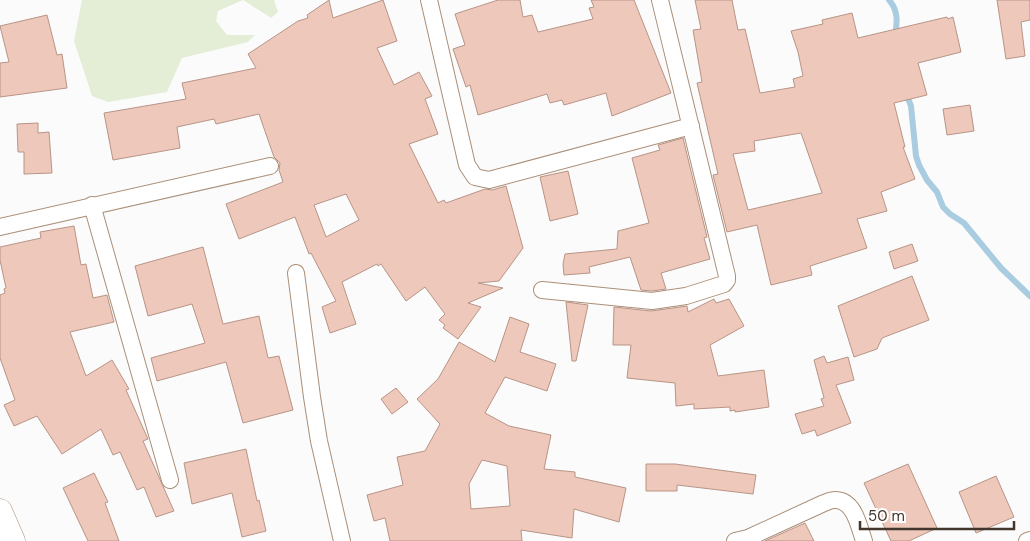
<svg xmlns="http://www.w3.org/2000/svg" width="1030" height="541" font-family="'DM Sans',sans-serif">
	<style>
		.green { fill: #e4eed7 }
		.lines { fill: none; stroke-linecap: round; stroke-linejoin: round }
		.stream { stroke: #a9cce1; stroke-width: 6 }
		.building { fill: #eec9bb; stroke: #b89486; fill-rule: evenodd }
		.street-casing { stroke: #ab8f78; stroke-width: 18 }
		.secondary-casing { stroke: #ab8f78; stroke-width: 25 }
		.street { stroke: #fff; stroke-width: 16 }
		.secondary { stroke: #fff; stroke-width: 24 }
	</style>
	<rect width="100%" height="100%" fill="#fbfbfb"/>
	<polygon class="green" points="82,0 274,0 278,12 271,18 243,0 218,11 216,21 227,35 255,35 248,42 182,58 167,92 108,102 92,96 74,41"/>
	<g class="lines">
		<g class="stream">
			<path d="M 889,0 C 899,11 897,23 895,37"/>
			<polyline points="906,93 911,106 916,156 919,165 927,180 937,192 943,207 950,214 964,223 1001,268 1030,296"/>
		</g>
	</g>
	<g class="building">
		<path d="M 329,0 L 333,18 L 383,0 L 397,41 L 377,48 L 394,85 L 419,72 L 432,96 L 425,99 L 438,134 L 409,144 L 438,203 L 444,200 L 446,203 L 485,189 L 492,190 L 506,186 L 523,248 L 499,281 L 478,283 L 503,288 L 468,303 L 481,307 L 458,339 L 443,328 L 445,325 L 439,320 L 445,314 L 425,287 L 406,301 L 381,264 L 378,266 L 377,264 L 342,282 L 356,324 L 330,333 L 322,307 L 336,301 L 311,253 L 309,254 L 295,217 L 239,239 L 226,204 L 283,182 L 279,170 L 280,163 L 274,157 L 259,114 L 216,124 L 214,119 L 177,127 L 180,148 L 113,160 L 104,113 L 186,99 L 182,83 L 256,68 L 248,54 L 298,21 L 308,18 L 307,15 ZM 346,194 L 359,220 L 326,237 L 314,205 Z"/>
		<polygon points="498,0 520,0 523,17 532,15 538,32 593,19 589,8 594,7 591,0 634,0 671,93 612,116 606,93 564,105 562,100 550,103 547,94 478,115 470,85 466,87 453,49 465,45 455,14"/>
		<path d="M 695,0 L 732,0 L 738,30 L 745,29 L 760,93 L 795,87 L 793,79 L 803,76 L 798,52 L 791,31 L 823,24 L 822,20 L 852,13 L 858,38 L 947,17 L 948,19 L 953,17 L 961,52 L 918,63 L 927,95 L 894,103 L 905,147 L 903,147 L 915,179 L 881,192 L 887,211 L 857,219 L 867,248 L 810,266 L 812,275 L 771,285 L 757,225 L 727,232 L 713,175 L 718,174 L 697,83 L 702,82 L 693,30 L 701,29 ZM 801,133 L 822,193 L 748,210 L 733,154 L 755,151 L 754,141 Z"/>
		<polygon points="997,0 1030,0 1030,20 1021,22 1025,56 1006,59"/>
		<polygon points="47,15 57,55 62,54 67,88 0,97 0,63 9,62 0,26"/>
		<polygon points="970,105 974,131 947,135 943,109"/>
		<polygon points="38,123 38,133 49,132 52,173 24,174 24,152 18,152 17,124"/>
		<polygon points="683,138 707,237 704,238 710,259 661,273 666,289 652,291 641,290 630,257 589,267 590,273 564,275 563,264 565,254 617,249 618,231 649,223 632,158 660,150 658,145"/>
		<polygon points="568,171 578,214 550,221 540,177"/>
		<polygon points="74,226 81,265 86,264 93,298 107,295 114,322 70,332 86,376 112,360 129,389 126,390 148,439 143,441 174,511 156,517 144,487 137,490 120,452 113,455 101,429 62,454 37,416 14,426 4,405 15,400 0,358 0,295 5,293 4,289 6,288 0,260 0,247 41,238 40,232"/>
		<polygon points="912,244 918,261 894,269 889,252"/>
		<polygon points="203,247 223,324 259,316 268,358 279,356 293,410 243,423 226,362 157,381 151,358 205,343 192,304 148,316 135,266"/>
		<polygon points="912,276 929,320 882,338 877,349 854,357 838,306"/>
		<polygon points="714,299 716,303 729,299 744,326 710,345 718,376 764,370 769,407 735,412 735,410 730,411 730,407 694,409 694,404 676,406 675,383 627,378 631,345 613,345 614,307 651,311 687,306 688,312"/>
		<polygon points="566,302 588,305 576,361 572,361"/>
		<path d="M 510,317 L 529,324 L 520,352 L 556,364 L 547,391 L 505,377 L 485,413 L 509,426 L 551,435 L 544,469 L 575,472 L 575,477 L 626,488 L 619,522 L 574,509 L 572,538 L 521,530 L 522,541 L 390,541 L 385,518 L 374,521 L 367,495 L 403,485 L 397,457 L 425,451 L 440,424 L 417,399 L 438,379 L 459,342 L 495,362 ZM 482,460 L 507,466 L 510,506 L 471,509 L 469,484 Z"/>
		<polygon points="824,356 827,363 848,357 854,380 836,385 851,423 817,436 815,430 802,434 795,414 824,406 821,399 824,398 814,360"/>
		<polygon points="396,388 408,402 392,414 381,399"/>
		<polygon points="246,449 257,501 259,500 266,531 242,537 232,493 192,504 184,463"/>
		<polygon points="646,464 675,464 756,475 753,494 677,485 677,491 646,491"/>
		<polygon points="908,464 937,528 909,541 891,541 864,483"/>
		<polygon points="94,473 108,502 105,503 119,541 88,541 63,488"/>
		<polygon points="996,476 1014,517 976,533 959,492"/>
		<polygon points="805,523 814,541 765,541"/>
	</g>
	<g class="lines">
		<defs>
			<g id="street">
				<polyline points="429,0 467,165 475,177 489,180 691,126"/>
				<polyline points="92,205 170,480"/>
				<polyline points="0,227 270,166"/>
				<polyline points="296,273 312,397 319,441 342,541"/>
				<polyline points="542,290 652,301 686,296 724,284 727,280 727,276 660,0"/>
				<path d="M 735,541 L 748,538 L 824,503 C 827,502 833,499 836,500 C 855,501 859,527 864,541"/>
				<polyline points="1027,541 1030,540"/>
			</g>
			<polyline id="secondary" points="0,511 13,541"/>
		</defs>
		<use href="#street" class="street-casing"/>
		<use href="#secondary" class="secondary-casing"/>
		<use href="#street" class="street"/>
		<use href="#secondary" class="secondary"/>
	</g>
	<path d="M860 521v8h154v-8" fill="none" stroke="#42362d" stroke-width="2.5"/>
	<text x="868" y="521" font-size="15" fill="#42362d" stroke="#ffffff" stroke-width="4" paint-order="stroke">50 m</text>
</svg>
